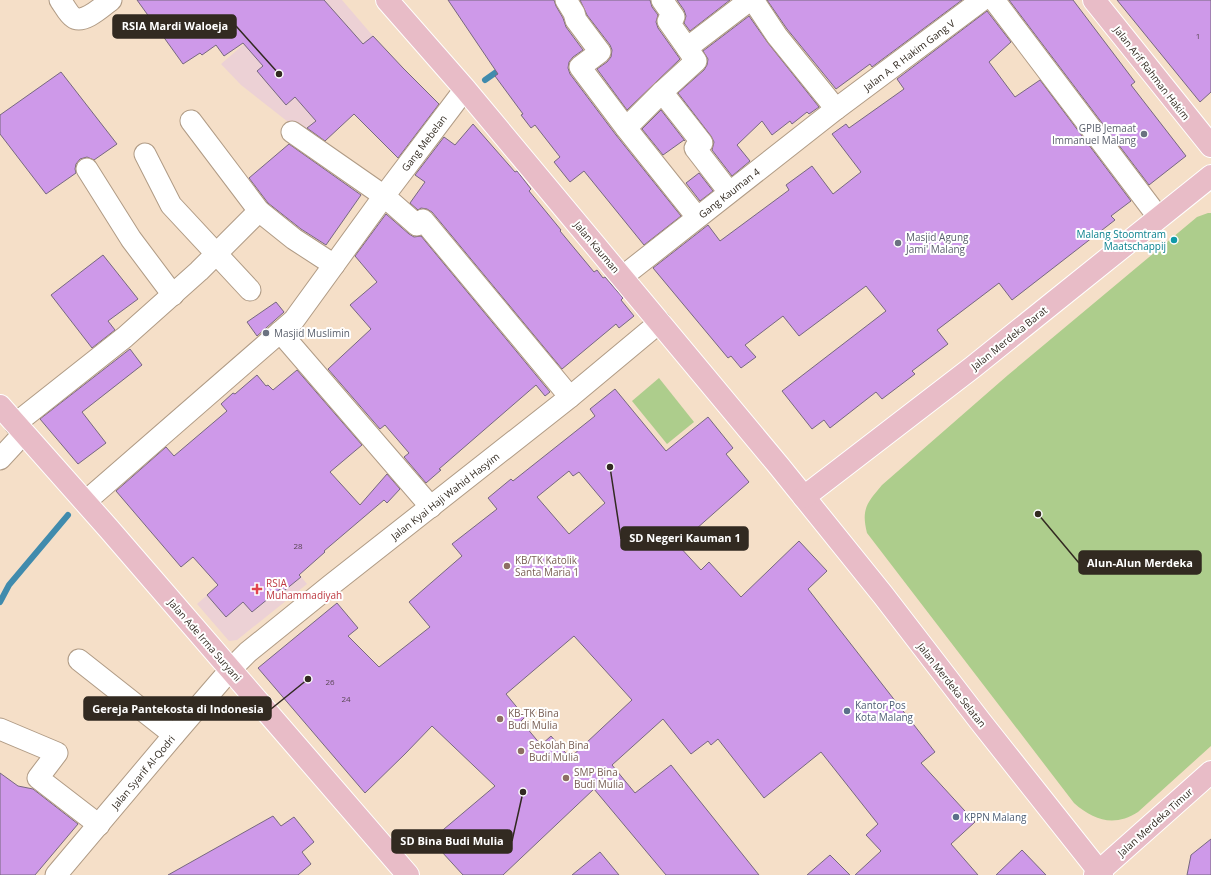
<svg xmlns="http://www.w3.org/2000/svg" width="1211" height="875" font-family="'Open Sans',sans-serif">
	<style>
		.medical { fill: #ecd1d5 }
		.green { fill: #adcd8c }
		.lines { fill: none; stroke-linecap: round; stroke-linejoin: round }
		.stream { stroke: #408bad; stroke-width: 6 }
		.building { fill: #ce99e9; stroke: #77687f; fill-rule: evenodd }
		.minor-casing { stroke: #b09b85; stroke-width: 23 }
		.major-casing { stroke: #fff; stroke-width: 24 }
		.minor { stroke: #fff; stroke-width: 21 }
		.major { stroke: #e8bcc7; stroke-width: 22 }
		.worship-dot { fill: #6b7280; stroke: #fff; stroke-width: 1.5 }
		.culture-dot { fill: #0f9aa8; stroke: #fff; stroke-width: 1.5 }
		.education-dot { fill: #8d6e63; stroke: #fff; stroke-width: 1.5 }
		.health-dot { fill: #e0444e; stroke: #fff; stroke-width: 1.5 }
		.service-dot { fill: #5c6f8a; stroke: #fff; stroke-width: 1.5 }
		.labels { text-anchor: middle; stroke-width: 4; stroke-linejoin: round; paint-order: stroke }
		.number-label { font-size: 8px; fill: #594653 }
		.street-label { font-size: 10px; fill: #322a21; stroke: #fff }
		.worship-label { font-size: 10px; fill: #5b616d; stroke: #fff; text-anchor: start }
		.culture-label { font-size: 10px; fill: #0d838f; stroke: #fff; text-anchor: end }
		.education-label { font-size: 10px; fill: #785e54; stroke: #fff; text-anchor: start }
		.health-label { font-size: 10px; fill: #be3a42; stroke: #fff; text-anchor: start }
		.service-label { font-size: 10px; fill: #4e5e75; stroke: #fff; text-anchor: start }
		.leader { fill: none; stroke: #322a21; stroke-width: 1.5 }
		.callout-dot { fill: #322a21; stroke: #fff; stroke-width: 1.5 }
		.callout { fill: #322a21; stroke: #322a21; stroke-width: 1.5 }
		.callout-label { font-size: 11px; text-anchor: middle; font-weight: bold; fill: #fff }
	</style>
	<rect width="100%" height="100%" fill="#f5dfc8"/>
	<g class="medical">
		<polygon points="295,0 342,0 373,36 298,100 329,137 320,147 241,85 221,64"/>
		<polygon points="270,540 307,584 237,640 229,641 197,604"/>
	</g>
	<g class="green">
		<path d="M 1208,213 L 1211,213 L 1211,746 L 1138,812 C 1115,827 1094,821 1074,803 L 867,533 C 861,509 867,503 882,485 L 1008,375 L 1197,217 Z"/>
		<polygon points="659,378 694,422 667,444 632,401"/>
	</g>
	<g class="lines">
		<g class="stream">
			<polyline points="485,80 502,68"/>
			<polyline points="0,602 9,585 68,515"/>
		</g>
	</g>
	<g class="building">
		<polygon points="137,0 324,0 363,44 373,36 403,68 439,104 398,158 354,114 325,141 307,128 316,121 295,97 286,105 268,84 257,71 263,66 243,43 224,56 216,45 202,55 200,53 183,64"/>
		<polygon points="448,0 554,0 556,6 563,18 566,27 583,50 573,57 569,62 568,68 570,74 616,135 681,216 644,245 584,171 570,182 554,162 560,157 535,125 531,128 521,115 523,114 495,76 498,74"/>
		<polygon points="580,0 650,0 652,7 658,15 656,22 658,28 680,59 627,110 597,69 607,62 611,57 612,50 610,45 587,15"/>
		<polygon points="677,0 730,0 690,31 684,23 686,16 684,10"/>
		<polygon points="767,0 962,0 872,67 870,64 836,89 787,29"/>
		<polygon points="1009,0 1073,0 1135,82 1131,85 1186,156 1149,185"/>
		<polygon points="1117,0 1211,0 1211,92 1200,102"/>
		<polygon points="987,11 1011,42 989,62 1015,97 1040,80 1131,201 1111,216 1115,220 1012,300 999,283 937,330 948,344 912,371 915,374 882,399 876,392 830,428 824,420 812,429 782,391 886,311 866,286 799,336 783,316 745,345 756,357 741,368 731,356 728,358 653,268 708,225 720,241 789,190 786,185 812,166 833,194 861,172 832,134 846,124 849,128 904,89 897,79"/>
		<polygon points="749,16 768,43 819,107 809,114 807,112 792,124 790,121 772,135 762,121 737,145 750,161 732,176 712,150 714,142 711,136 678,93 704,70 707,65 708,59 703,51"/>
		<polygon points="61,72 117,144 94,160 87,157 80,159 76,164 75,169 76,173 46,194 0,134 0,115"/>
		<polygon points="661,110 685,141 684,140 663,155 642,129"/>
		<polygon points="473,124 515,172 517,171 531,189 529,191 561,230 560,231 594,272 597,270 603,278 605,277 623,298 621,300 634,316 619,328 616,324 562,369 432,212 427,209 421,208 418,210 410,203 425,182 415,175 444,137 455,145"/>
		<polygon points="289,144 361,195 326,245 301,229 268,203 249,178"/>
		<polygon points="699,173 713,191 700,201 686,183"/>
		<polygon points="386,214 409,234 414,237 421,236 550,392 545,396 536,385 439,469 441,470 426,483 404,457 409,453 385,425 380,429 328,369 371,329 350,305 377,282 355,256"/>
		<polygon points="103,255 138,299 108,321 115,330 92,348 51,295"/>
		<polygon points="276,302 284,312 257,336 247,322"/>
		<polygon points="130,349 142,365 82,412 106,443 78,464 40,419"/>
		<polygon points="297,370 362,445 330,472 360,505 387,474 400,489 387,503 384,500 324,551 325,552 299,575 301,577 285,590 280,589 252,612 243,602 226,617 207,595 218,585 193,557 181,567 116,491 166,447 174,456 227,411 221,404 233,393 235,394 257,375 266,386 268,385 273,390"/>
		<path d="M 615,389 L 666,451 L 708,417 L 733,448 L 726,454 L 749,482 L 678,545 L 701,570 L 709,562 L 741,597 L 799,541 L 827,571 L 808,589 L 935,752 L 921,763 L 975,822 L 951,844 L 978,875 L 855,875 L 881,851 L 866,835 L 878,824 L 821,752 L 764,798 L 718,739 L 711,745 L 708,741 L 691,754 L 663,719 L 612,765 L 635,793 L 671,765 L 759,875 L 666,875 L 594,789 L 503,875 L 463,875 L 431,840 L 495,786 L 432,726 L 405,754 L 365,793 L 258,668 L 337,603 L 358,628 L 348,636 L 379,667 L 430,627 L 409,602 L 462,556 L 452,544 L 497,509 L 488,498 L 511,479 L 513,481 L 595,416 L 590,409 ZM 569,471 L 573,476 L 579,472 L 605,503 L 569,534 L 537,497 ZM 574,636 L 632,700 L 570,758 L 551,736 L 541,745 L 521,721 L 525,717 L 506,694 Z"/>
		<polygon points="0,773 18,786 33,789 78,824 35,875 0,875"/>
		<polygon points="273,816 281,826 294,817 314,842 302,852 311,864 298,875 168,875"/>
		<polygon points="1211,839 1211,875 1187,875 1191,855"/>
		<polygon points="1022,850 1046,875 996,875"/>
		<polygon points="600,852 619,875 572,875"/>
		<polygon points="830,855 850,875 807,875"/>
	</g>
	<g class="lines">
		<defs>
			<g id="minor">
				<path d="M 60,0 C 64,5 68,14 73,17 C 83,25 103,6 111,0"/>
				<polyline points="566,0 574,13 576,20 600,52 580,67 626,128"/>
				<polyline points="662,0 674,17 668,21 687,48"/>
				<polyline points="753,0 777,36 836,109"/>
				<polyline points="994,0 1159,218"/>
				<polyline points="662,92 702,143 695,148 729,192"/>
				<polyline points="191,121 259,211 294,239 334,265"/>
				<polyline points="292,132 384,196 417,225 423,220 570,397"/>
				<polyline points="145,154 171,205 250,290"/>
				<polyline points="87,169 131,239 173,295"/>
				<polyline points="697,217 626,128 662,92 696,61 687,48 750,0"/>
				<polyline points="622,277 836,109 982,0"/>
				<polyline points="280,332 431,507"/>
				<polyline points="15,424 125,337 199,271 259,211"/>
				<polyline points="0,459 24,433"/>
				<polyline points="85,502 294,320 384,196 465,89"/>
				<polyline points="79,660 174,735"/>
				<polyline points="0,729 57,753 38,778 99,825"/>
				<polyline points="56,875 174,735 230,670 248,652 331,585 570,397 660,322"/>
			</g>
			<g id="major">
				<polyline points="387,0 465,89 779,466 883,595 980,721 1102,875"/>
				<polyline points="1094,0 1211,146"/>
				<polyline points="0,406 109,529 408,875"/>
				<polyline points="804,497 973,367 1211,176"/>
				<polyline points="1095,875 1211,772"/>
			</g>
		</defs>
		<use href="#minor" class="minor-casing"/>
		<use href="#major" class="major-casing"/>
		<use href="#minor" class="minor"/>
		<use href="#major" class="major"/>
	</g>
	<g class="worship-dot">
		<circle cx="1144" cy="134" r="4"/>
		<circle cx="898" cy="243" r="4"/>
		<circle cx="266" cy="333" r="4"/>
	</g>
	<circle class="culture-dot" cx="1174" cy="240" r="4"/>
	<g class="education-dot">
		<circle cx="507" cy="566" r="4"/>
		<circle cx="500" cy="719" r="4"/>
		<circle cx="521" cy="751" r="4"/>
		<circle cx="566" cy="778" r="4"/>
	</g>
	<path class="health-dot" d="M255 583h4v4h4v4h-4v4h-4v-4h-4v-4h4z"/>
	<g class="service-dot">
		<circle cx="847" cy="711" r="4"/>
		<circle cx="956" cy="817" r="4"/>
	</g>
	<g class="labels">
		<g class="number-label">
			<text x="1198" y="39">1</text>
			<text x="298" y="549">28</text>
			<text x="330" y="685">26</text>
			<text x="346" y="702">24</text>
		</g>
		<g class="street-label">
			<text transform="translate(909 55) rotate(-37)" y="4">Jalan A. R Hakim Gang V</text>
			<text transform="translate(1152 73) rotate(52)" y="4">Jalan Arif Rahman Hakim</text>
			<text transform="translate(424 143) rotate(-53)" y="4">Gang Mebelan</text>
			<text transform="translate(729 193) rotate(-38)" y="4">Gang Kauman 4</text>
			<text transform="translate(597 247) rotate(50)" y="4">Jalan Kauman</text>
			<text transform="translate(1009 338) rotate(-39)" y="4">Jalan Merdeka Barat</text>
			<text transform="translate(445 496) rotate(-38)" y="4">Jalan Kyai Haji Wahid Hasyim</text>
			<text transform="translate(205 640) rotate(49)" y="4">Jalan Ade Irma Suryani</text>
			<text transform="translate(952 685) rotate(52)" y="4">Jalan Merdeka Selatan</text>
			<text transform="translate(143 772) rotate(-50)" y="4">Jalan Syarif Al-Qodri</text>
			<text transform="translate(1155 822) rotate(-42)" y="4">Jalan Merdeka Timur</text>
		</g>
		<g class="worship-label">
			<text x="1136" y="132" text-anchor="end">GPIB Jemaat<tspan x="1136" dy="12">Immanuel Malang</tspan></text>
			<text x="906" y="241">Masjid Agung<tspan x="906" dy="12">Jami' Malang</tspan></text>
			<text x="274" y="337">Masjid Muslimin</text>
		</g>
		<g class="culture-label">
			<text x="1166" y="238">Malang Stoomtram<tspan x="1166" dy="12">Maatschappij</tspan></text>
		</g>
		<g class="education-label">
			<text x="515" y="564">KB/TK Katolik<tspan x="515" dy="12">Santa Maria 1</tspan></text>
			<text x="508" y="717">KB-TK Bina<tspan x="508" dy="12">Budi Mulia</tspan></text>
			<text x="529" y="749">Sekolah Bina<tspan x="529" dy="12">Budi Mulia</tspan></text>
			<text x="574" y="776">SMP Bina<tspan x="574" dy="12">Budi Mulia</tspan></text>
		</g>
		<g class="health-label">
			<text x="266" y="587">RSIA<tspan x="266" dy="12">Muhammadiyah</tspan></text>
		</g>
		<g class="service-label">
			<text x="855" y="709">Kantor Pos<tspan x="855" dy="12">Kota Malang</tspan></text>
			<text x="964" y="821">KPPN Malang</text>
		</g>
	</g>
	<path class="leader" d="M279 74L236 26M610 467L621 539M1038 514L1079 563M308 679L271 709M523 792L512 841"/>
	<g class="callout-dot">
		<circle cx="279" cy="74" r="4"/>
		<circle cx="610" cy="467" r="4"/>
		<circle cx="1038" cy="514" r="4"/>
		<circle cx="308" cy="679" r="4"/>
		<circle cx="523" cy="792" r="4"/>
	</g>
	<g class="callout">
		<rect x="113" y="15" width="123" height="23" rx="4"/>
		<rect x="621" y="527" width="127" height="23" rx="4"/>
		<rect x="1079" y="551" width="122" height="23" rx="4"/>
		<rect x="84" y="697" width="187" height="23" rx="4"/>
		<rect x="392" y="830" width="120" height="23" rx="4"/>
	</g>
	<g class="callout-label">
		<text x="175" y="30">RSIA Mardi Waloeja</text>
		<text x="685" y="542">SD Negeri Kauman 1</text>
		<text x="1140" y="567">Alun-Alun Merdeka</text>
		<text x="178" y="713">Gereja Pantekosta di Indonesia</text>
		<text x="452" y="845">SD Bina Budi Mulia</text>
	</g>
</svg>
